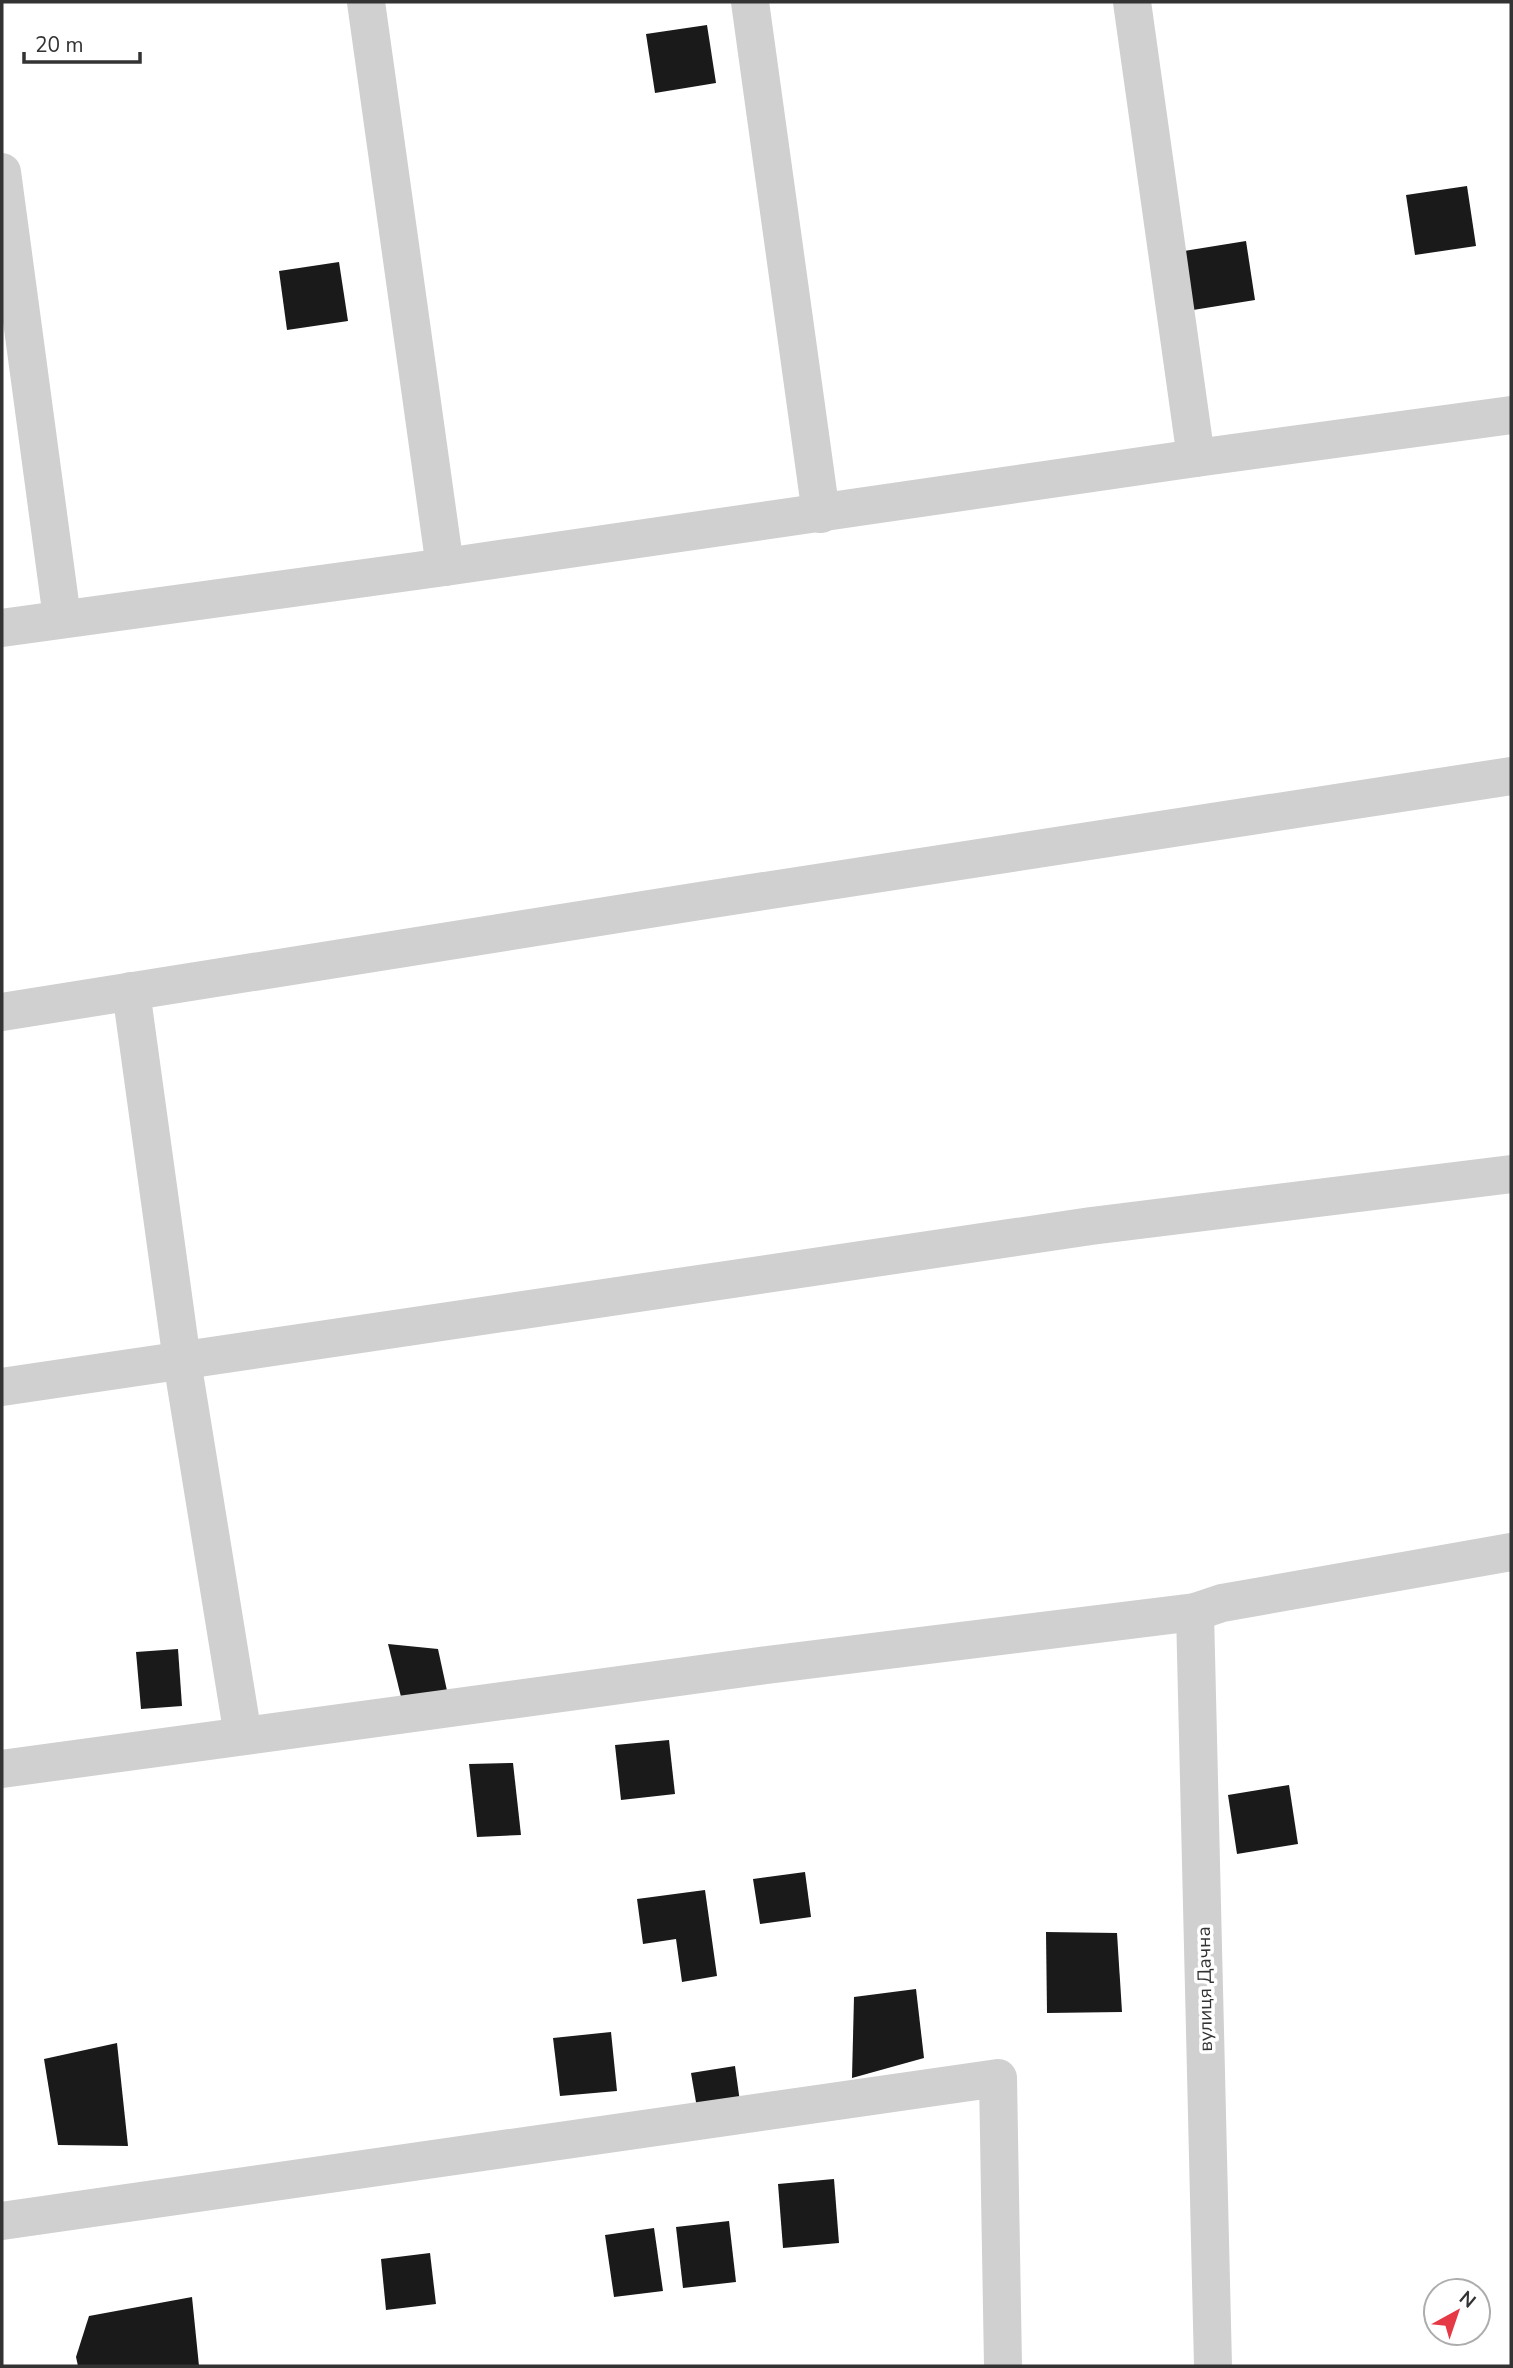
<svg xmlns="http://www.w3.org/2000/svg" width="1513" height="2368" font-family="'Nunito Sans',sans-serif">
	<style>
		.building { fill: #1a1a1a }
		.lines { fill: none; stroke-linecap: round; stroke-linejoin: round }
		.minor { stroke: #d0d0d0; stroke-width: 38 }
		.labels { text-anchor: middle; stroke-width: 7; stroke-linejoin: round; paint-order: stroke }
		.street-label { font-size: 19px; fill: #333; stroke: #fff }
	</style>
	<rect width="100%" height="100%" fill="#fff"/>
	<g class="building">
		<polygon points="707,25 716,83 655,93 646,34"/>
		<polygon points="1467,186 1476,246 1415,255 1406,195"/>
		<polygon points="1246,241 1255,300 1193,310 1184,251"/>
		<polygon points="339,262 348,321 287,330 279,271"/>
		<polygon points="388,1644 438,1649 449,1700 404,1709"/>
		<polygon points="178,1649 182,1706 141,1709 136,1652"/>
		<polygon points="669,1740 675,1794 621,1800 615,1745"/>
		<polygon points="513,1763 521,1835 477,1837 469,1764"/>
		<polygon points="1289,1785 1298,1844 1237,1854 1228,1795"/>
		<polygon points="805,1872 811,1917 760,1924 753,1879"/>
		<polygon points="705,1890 717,1976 682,1982 676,1939 643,1944 637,1899"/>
		<polygon points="1046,1932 1117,1933 1122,2012 1047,2013"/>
		<polygon points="916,1989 924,2058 852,2078 854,1997"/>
		<polygon points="611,2032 617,2091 560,2096 553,2038"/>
		<polygon points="117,2043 128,2146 58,2145 44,2059"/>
		<polygon points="735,2066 740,2102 697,2108 691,2073"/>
		<polygon points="834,2179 839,2243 783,2248 778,2184"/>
		<polygon points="729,2221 736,2282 683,2288 676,2227"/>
		<polygon points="654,2228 663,2291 614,2297 605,2235"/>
		<polygon points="430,2253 436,2304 386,2310 381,2259"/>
		<polygon points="192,2297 199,2366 78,2366 76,2357 89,2316"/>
	</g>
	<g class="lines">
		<g class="minor">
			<polyline points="366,2 445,567"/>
			<polyline points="750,2 821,514"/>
			<polyline points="1132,2 1196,458"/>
			<polyline points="2,172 62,618"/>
			<polyline points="2,628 445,567 1196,458 1511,415"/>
			<polyline points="131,991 182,1361 243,1736"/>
			<polyline points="2,1012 706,900 1511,776"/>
			<polyline points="2,1387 1091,1226 1511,1174"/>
			<polyline points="1195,1612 1213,2366"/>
			<polyline points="2,1769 767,1665 1195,1612 1222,1603 1511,1552"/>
			<polyline points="2,2221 998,2078 1003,2366"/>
		</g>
	</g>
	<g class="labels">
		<g class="street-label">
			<text transform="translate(1204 1989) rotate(-91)" y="7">вулиця Дачна</text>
		</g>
	</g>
	<rect width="1513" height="2368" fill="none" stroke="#333333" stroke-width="7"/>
	<g transform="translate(1457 2312) rotate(40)"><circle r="33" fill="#ffffff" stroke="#adadad" stroke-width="2"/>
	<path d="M0-5L12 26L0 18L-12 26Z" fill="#e63946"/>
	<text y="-10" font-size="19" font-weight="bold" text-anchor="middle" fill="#333333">N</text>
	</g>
	<path d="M24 52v10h116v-10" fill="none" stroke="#333333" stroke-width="3.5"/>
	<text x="35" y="52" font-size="21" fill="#333333" stroke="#ffffff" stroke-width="5" paint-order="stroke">20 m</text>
</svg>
